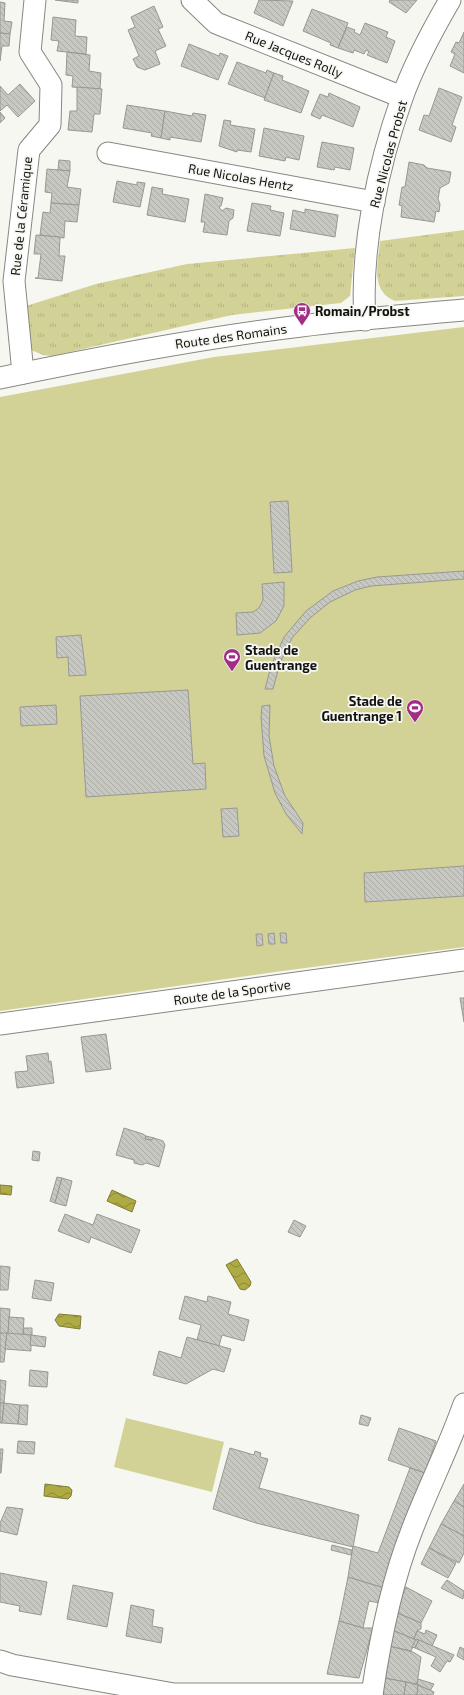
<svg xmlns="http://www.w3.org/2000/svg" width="464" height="1695" font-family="'Exo 2',sans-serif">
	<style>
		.grass { fill: url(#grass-tufts) }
		.garden { fill: #d3d296 }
		.water { fill: url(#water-waves); stroke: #807d35 }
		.building { fill: url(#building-back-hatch); stroke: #989893 }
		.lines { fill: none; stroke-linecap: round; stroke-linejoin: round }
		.minor-casing { stroke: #878782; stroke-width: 23 }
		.minor { stroke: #fff; stroke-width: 21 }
		.labels { text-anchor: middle; stroke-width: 3.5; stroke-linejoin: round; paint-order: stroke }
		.street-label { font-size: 13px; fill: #131311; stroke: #f7f7f2 }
		.poi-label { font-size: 13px; font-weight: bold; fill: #131311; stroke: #f7f7f2; text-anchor: start }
	</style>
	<defs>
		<pattern id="grass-tufts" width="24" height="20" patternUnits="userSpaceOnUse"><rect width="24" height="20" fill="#d3d296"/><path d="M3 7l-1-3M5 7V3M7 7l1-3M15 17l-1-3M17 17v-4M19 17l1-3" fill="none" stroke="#b4b380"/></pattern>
		<pattern id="water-waves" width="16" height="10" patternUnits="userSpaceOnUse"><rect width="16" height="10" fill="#aeab45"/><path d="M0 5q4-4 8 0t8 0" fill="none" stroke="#8c8a38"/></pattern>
		<pattern id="building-back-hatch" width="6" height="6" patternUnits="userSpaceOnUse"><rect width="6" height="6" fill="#c8c8c3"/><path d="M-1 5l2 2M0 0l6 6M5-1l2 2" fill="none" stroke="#ababa6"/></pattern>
	</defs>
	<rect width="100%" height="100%" fill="#f7f7f2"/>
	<g class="grass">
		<path d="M 464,230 L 464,296 L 395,301 C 370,291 378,264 380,241 Z"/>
		<polygon points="355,248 350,296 341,303 232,315 52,356 43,355 31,350 26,306 96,284 187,264"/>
	</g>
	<g class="garden">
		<polygon points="464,327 464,947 275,972 0,1011 0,397 214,357"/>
		<polygon points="126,1418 224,1442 212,1492 114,1467"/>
	</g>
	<g class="water">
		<polygon points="0,1185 12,1186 11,1195 0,1194"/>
		<polygon points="112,1190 136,1201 132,1212 107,1201"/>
		<polygon points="237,1259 251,1282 250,1286 245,1290 240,1289 226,1265"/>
		<polygon points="59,1314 81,1316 80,1329 59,1326 55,1320"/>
		<polygon points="45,1484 69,1487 72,1490 71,1496 68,1499 44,1496"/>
	</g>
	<g class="building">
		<polygon points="55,0 78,0 78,3"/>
		<polygon points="259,0 293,1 283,26 254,13"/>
		<polygon points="390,0 417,0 406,13 389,2"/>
		<polygon points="0,2 5,3 4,21 12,22 10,34 0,33"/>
		<polygon points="154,6 163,27 158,29 166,46 155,51 160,64 145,70 137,67 133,59 139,56 128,30 135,27 131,17"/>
		<polygon points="312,9 348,23 338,48 330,45 331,43 303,31"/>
		<polygon points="53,17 76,20 75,36 87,37 86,54 57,51 59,41 51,40"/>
		<polygon points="365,23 388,32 386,37 395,41 387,63 367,55 369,52 366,50 364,54 354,50 353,53 338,48 347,27 355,30 354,32 360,35"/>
		<polygon points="464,32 464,73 450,66 455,54 451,52 456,42 459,43"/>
		<polygon points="0,33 10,34 9,46 2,46 0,61"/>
		<polygon points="189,44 219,56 220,53 228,56 218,80 181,66"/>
		<polygon points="67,52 90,55 89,71 101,73 100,89 72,87 73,76 66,75"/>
		<polygon points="237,62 266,73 267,70 274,73 265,98 228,84"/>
		<polygon points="274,73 283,76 282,80 309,91 301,113 264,100"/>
		<polygon points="20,84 35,101 18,117 7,105 0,111 0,86 8,95"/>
		<polygon points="77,87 102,89 100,114 94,114 92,132 68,130 70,111 77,111"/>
		<polygon points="439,88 462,97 452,125 456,127 451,142 419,130 424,115 429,116"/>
		<polygon points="329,93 360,107 353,127 322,115 320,119 311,115 320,94 328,97"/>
		<polygon points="127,105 165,111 161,138 151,136 152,133 123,128"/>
		<polygon points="165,111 192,116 193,113 206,115 201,142 170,137 170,140 161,138"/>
		<polygon points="0,112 5,118 0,123"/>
		<polygon points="224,120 231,121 230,125 255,129 251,152 237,150 237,152 219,146"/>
		<polygon points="264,128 304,136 299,160 286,157 285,161 259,156"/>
		<polygon points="322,142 354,148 350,170 335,167 334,170 317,167"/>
		<polygon points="59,160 70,161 70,171 58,170"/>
		<polygon points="409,162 424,165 427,168 451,172 449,183 440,188 438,199 440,204 439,212 436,211 434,222 401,217 402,206 399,205 402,187 405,187"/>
		<polygon points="47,169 70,171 67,187 81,189 79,205 51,203 52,193 45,192"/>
		<polygon points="117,181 137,185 137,182 145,183 140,207 113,202"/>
		<polygon points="152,187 163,189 162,194 189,199 185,222 147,215"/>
		<polygon points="205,194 223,198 221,206 219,207 222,211 226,208 234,210 233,218 229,221 227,235 203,232 205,222 201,222"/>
		<polygon points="51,203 79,205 77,222 65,221 64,238 40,235 43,212 50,213"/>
		<polygon points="252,203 271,206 270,210 284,213 280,236 247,231"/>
		<polygon points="305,209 338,215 335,237 290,229 293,210 305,213"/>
		<polygon points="36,235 60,237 59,256 65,256 62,281 35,278 38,278 41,254 34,254"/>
		<polygon points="288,501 292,572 274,573 270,502"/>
		<polygon points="464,571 464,579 371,586 355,590 330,602 310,618 292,638 280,663 273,689 265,689 271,666 284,637 306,611 333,591 358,581 377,577"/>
		<polygon points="284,582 284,606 276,621 260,633 237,635 236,613 253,612 259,608 263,600 262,584"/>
		<polygon points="81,635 86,675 69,676 68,657 57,658 56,637"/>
		<polygon points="188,690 193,764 205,763 206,789 86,797 80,696"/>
		<polygon points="56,705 57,724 21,726 20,707"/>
		<polygon points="270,705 269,736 274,766 285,796 303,823 302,834 286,814 275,793 264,756 261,717 262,706"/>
		<polygon points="237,808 239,836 223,837 221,809"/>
		<polygon points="464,866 464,896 365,902 364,873"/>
		<polygon points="274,933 275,944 269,944 268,934"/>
		<polygon points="280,933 286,933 287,943 281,943"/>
		<polygon points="256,934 262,934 263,945 257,946"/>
		<polygon points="460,998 464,998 464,1022"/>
		<polygon points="106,1034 111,1069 86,1072 81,1037"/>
		<polygon points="48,1053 49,1062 51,1061 54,1083 17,1088 15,1072 28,1071 26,1056"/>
		<polygon points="124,1128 143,1134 146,1136 145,1139 151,1140 154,1138 163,1141 165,1145 159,1167 146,1163 142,1165 134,1163 134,1160 116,1155"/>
		<polygon points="146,1136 154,1138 151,1140 145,1139"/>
		<polygon points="33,1151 40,1152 39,1161 32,1160"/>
		<polygon points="57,1177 62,1178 55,1203 50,1201"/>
		<polygon points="62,1178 72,1181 66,1206 55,1203"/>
		<polygon points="65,1214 93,1225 97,1214 140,1230 131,1253 91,1237 89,1243 58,1231"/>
		<polygon points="294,1220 306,1226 300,1237 288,1232"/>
		<polygon points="0,1266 10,1267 8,1290 0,1290"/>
		<polygon points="35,1280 54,1283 51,1301 32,1298"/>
		<polygon points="185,1296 207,1302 208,1296 231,1302 228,1314 249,1320 244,1341 222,1335 219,1346 197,1340 201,1325 179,1319"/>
		<polygon points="0,1308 10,1309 8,1334 0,1333"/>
		<polygon points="9,1317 24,1318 23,1335 8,1334"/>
		<polygon points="24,1328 32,1328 32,1335 23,1335"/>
		<polygon points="0,1333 7,1333 4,1362 0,1362"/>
		<polygon points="7,1333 31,1335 31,1351 5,1349"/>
		<polygon points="31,1335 46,1337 45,1347 30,1345"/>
		<polygon points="187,1337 231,1349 224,1372 213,1369 186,1384 153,1375 159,1351 181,1358"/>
		<polygon points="30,1370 48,1372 47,1387 29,1386"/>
		<polygon points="0,1380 6,1381 4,1403 0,1403"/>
		<polygon points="0,1403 4,1403 2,1423 0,1423"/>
		<polygon points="4,1403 20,1405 18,1424 2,1423"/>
		<polygon points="20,1405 28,1405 27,1425 18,1424"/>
		<polygon points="361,1415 371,1418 368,1426 359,1424"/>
		<polygon points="399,1428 436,1441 425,1473 388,1460"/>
		<polygon points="18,1441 35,1442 34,1454 17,1453"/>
		<polygon points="230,1448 254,1455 255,1451 261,1453 260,1457 268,1459 259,1488 359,1515 353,1547 256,1523 213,1509"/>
		<polygon points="0,1449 3,1449 1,1473 0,1473"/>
		<polygon points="410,1468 425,1473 384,1588 348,1577 353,1546 378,1553"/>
		<polygon points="464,1484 464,1507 454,1501"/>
		<polygon points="454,1501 464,1507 464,1536 441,1524"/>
		<polygon points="7,1507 23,1509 17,1535 0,1531 0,1523"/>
		<polygon points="441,1524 464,1536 464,1553 459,1563 429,1548"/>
		<polygon points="332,1545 352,1550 351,1555 331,1550"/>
		<polygon points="429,1548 456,1563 448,1578 421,1564"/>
		<polygon points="0,1573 47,1582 41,1615 19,1611 20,1606 0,1602"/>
		<polygon points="348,1577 384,1588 380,1603 369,1601 363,1628 339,1621"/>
		<polygon points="447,1580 464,1591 463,1599 441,1588"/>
		<polygon points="73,1585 113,1593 107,1627 67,1619"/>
		<polygon points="406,1587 432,1601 421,1623 395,1612"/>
		<polygon points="131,1605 154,1610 152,1626 163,1628 161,1643 126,1636"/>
		<polygon points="397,1613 421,1623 421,1629 417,1631 414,1639 392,1630"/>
		<polygon points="339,1621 363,1628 373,1628 359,1678 327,1674"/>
		<polygon points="392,1630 416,1640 411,1651 389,1646"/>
		<polygon points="426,1630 437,1635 432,1646 414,1639 417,1631 425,1634"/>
		<polygon points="416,1639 419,1640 415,1648 412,1647"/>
		<polygon points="419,1640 454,1655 450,1662 447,1661 440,1672 431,1666 436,1657 415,1648"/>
		<polygon points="389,1646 413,1652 421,1657 417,1684 384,1678"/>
		<polygon points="460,1647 464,1649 464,1660 457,1656"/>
		<polygon points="384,1678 406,1682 404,1695 383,1695"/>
		<polygon points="418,1679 434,1684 430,1691 417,1684"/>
		<polygon points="406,1682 418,1685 417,1695 404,1695"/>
		<polygon points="418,1685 434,1692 433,1695 417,1695"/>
	</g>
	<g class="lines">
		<defs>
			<g id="minor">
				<polyline points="192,0 216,23 402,97"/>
				<polyline points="108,153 374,202"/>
				<path d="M 365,320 C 360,248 378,166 402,98 C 414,64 432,31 450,0"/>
				<polyline points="23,373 14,281 29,150 50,125 51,85 30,52 35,0"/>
				<path d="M 0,378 C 100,357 200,338 301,326 C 355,319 410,315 464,310"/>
				<polyline points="0,1024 464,960"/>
				<polyline points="0,1661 12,1665 174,1694 372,1694"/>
				<path d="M 372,1695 C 380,1639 391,1583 412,1530 C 428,1488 449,1447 464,1404"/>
			</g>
		</defs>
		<use href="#minor" class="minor-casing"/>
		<use href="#minor" class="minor"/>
	</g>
	<defs>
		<symbol id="bus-pin" viewBox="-11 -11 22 30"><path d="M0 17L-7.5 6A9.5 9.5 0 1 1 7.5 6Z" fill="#a22d86" stroke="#f7f7f2"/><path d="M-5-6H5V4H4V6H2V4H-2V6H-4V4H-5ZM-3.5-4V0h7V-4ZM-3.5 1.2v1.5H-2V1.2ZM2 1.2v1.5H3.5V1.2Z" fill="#fff"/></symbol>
		<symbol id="stadium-pin" viewBox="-11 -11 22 30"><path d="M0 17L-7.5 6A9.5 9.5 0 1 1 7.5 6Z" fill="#a22d86" stroke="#f7f7f2"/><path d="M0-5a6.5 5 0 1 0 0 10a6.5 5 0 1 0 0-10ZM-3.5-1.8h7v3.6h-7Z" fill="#fff"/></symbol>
	</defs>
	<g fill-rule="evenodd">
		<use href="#bus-pin" x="292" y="301" width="20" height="27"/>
		<use href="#stadium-pin" x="222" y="647" width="20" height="27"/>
		<use href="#stadium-pin" x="405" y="698" width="20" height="27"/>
	</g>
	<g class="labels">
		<g class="street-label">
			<text transform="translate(294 54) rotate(22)" y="5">Rue Jacques Rolly</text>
			<text transform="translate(388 154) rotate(-75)" y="5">Rue Nicolas Probst</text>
			<text transform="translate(241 177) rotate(10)" y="5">Rue Nicolas Hentz</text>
			<text transform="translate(21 216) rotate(-84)" y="5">Rue de la Céramique</text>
			<text transform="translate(231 336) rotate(-8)" y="5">Route des Romains</text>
			<text transform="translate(232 992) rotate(-8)" y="5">Route de la Sportive</text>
		</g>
		<g class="poi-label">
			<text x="315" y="316">Romain/Probst</text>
			<text x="245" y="655">Stade de<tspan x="245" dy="15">Guentrange</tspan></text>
			<text x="402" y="706" text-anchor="end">Stade de<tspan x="402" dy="15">Guentrange 1</tspan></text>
		</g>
	</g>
</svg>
